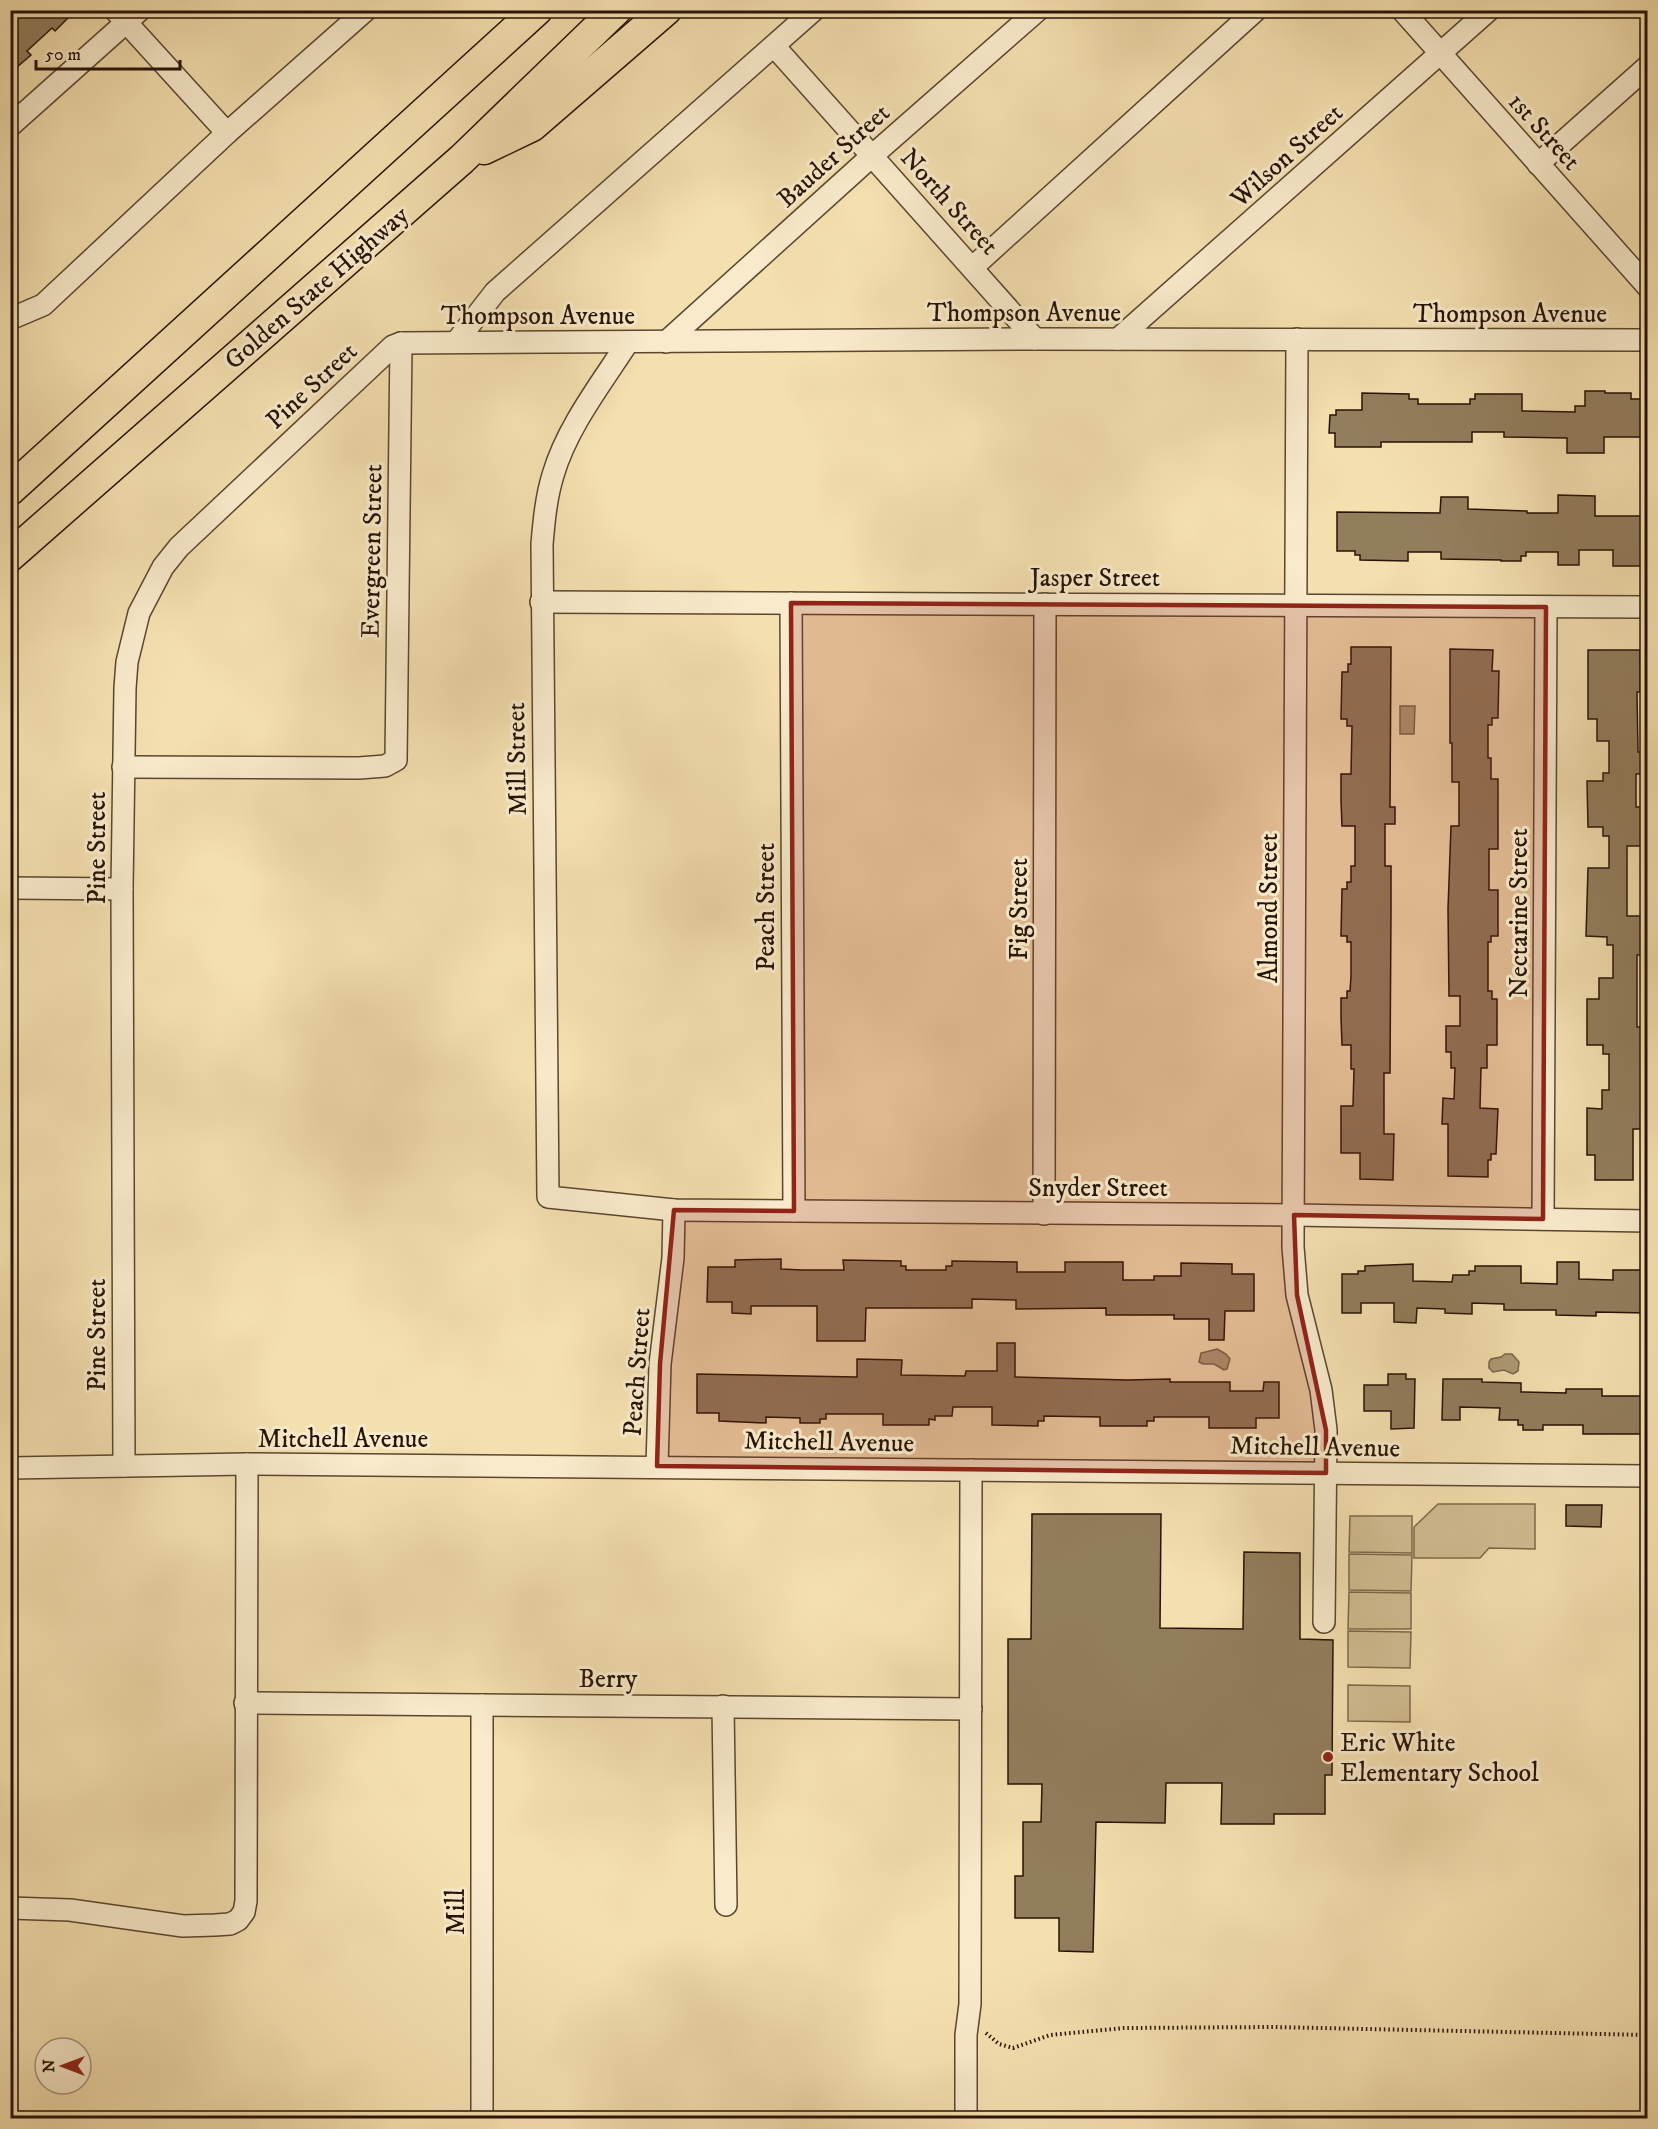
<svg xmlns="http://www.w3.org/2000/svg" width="1658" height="2129" font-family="'IM FELL DW Pica',serif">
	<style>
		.green { fill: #d1bc92; stroke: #7c684b; stroke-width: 1.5 }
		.water { fill: #ae9a75; stroke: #786448; stroke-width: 1.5 }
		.building { fill: #927d5d; stroke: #271304; stroke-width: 1.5 }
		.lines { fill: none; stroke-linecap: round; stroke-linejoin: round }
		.minor-casing { stroke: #5a462f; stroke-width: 24 }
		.highway-casing { stroke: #271304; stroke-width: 33 }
		.path { stroke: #271304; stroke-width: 4; stroke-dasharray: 1.5 3; stroke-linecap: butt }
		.minor { stroke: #f8eacb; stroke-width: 21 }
		.highway { stroke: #f4dfaf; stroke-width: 30 }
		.marked { fill: #8f2418; fill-opacity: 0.2; stroke: #8f2418; stroke-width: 4.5; stroke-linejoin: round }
		.poi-dot { fill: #8f2418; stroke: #f8eacb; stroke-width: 2 }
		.labels { text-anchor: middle; stroke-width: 6; stroke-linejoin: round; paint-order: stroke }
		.street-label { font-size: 26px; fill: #271304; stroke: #f8eacb }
		.poi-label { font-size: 26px; fill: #271304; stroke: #f8eacb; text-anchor: start }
	</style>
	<rect width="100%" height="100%" fill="#f4dfaf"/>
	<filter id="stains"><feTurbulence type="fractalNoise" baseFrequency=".00333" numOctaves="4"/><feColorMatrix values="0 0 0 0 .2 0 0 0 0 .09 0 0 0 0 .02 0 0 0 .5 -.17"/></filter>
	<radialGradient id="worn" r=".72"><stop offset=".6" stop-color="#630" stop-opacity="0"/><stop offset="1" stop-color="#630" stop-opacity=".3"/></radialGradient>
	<g class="green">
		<polygon points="1438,1504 1535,1504 1535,1549 1489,1548 1480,1558 1414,1558 1414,1527"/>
		<polygon points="1350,1516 1412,1516 1412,1553 1349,1552"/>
		<polygon points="1349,1554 1412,1555 1411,1591 1349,1590"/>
		<polygon points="1349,1592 1411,1593 1411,1629 1348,1629"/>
		<polygon points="1348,1631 1411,1632 1410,1668 1348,1667"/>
		<polygon points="1348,1685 1410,1686 1410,1722 1348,1721"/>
	</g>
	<g class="water">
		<polygon points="1400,706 1415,706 1414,734 1400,734"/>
		<polygon points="1217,1349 1226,1354 1230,1359 1227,1369 1224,1370 1214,1364 1203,1364 1199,1362 1201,1353"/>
		<polygon points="1505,1354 1512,1354 1519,1362 1518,1371 1513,1374 1504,1370 1493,1372 1489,1368 1489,1362 1491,1359 1501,1357"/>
	</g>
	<g class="building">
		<polygon points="10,10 76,10 55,31 52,28 27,51 31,55 10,73"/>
		<polygon points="1585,391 1605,391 1605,393 1631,393 1631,399 1647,399 1647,437 1604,437 1604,453 1567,453 1567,438 1504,437 1504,432 1472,432 1472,442 1381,442 1381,447 1335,447 1335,433 1329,433 1330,415 1336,415 1336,410 1362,410 1362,393 1409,394 1409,399 1418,399 1418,404 1470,404 1470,399 1475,399 1475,394 1522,394 1522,411 1575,412 1575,406 1585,406"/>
		<polygon points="1558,495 1595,496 1595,516 1647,516 1647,566 1613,566 1613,550 1579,550 1579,565 1558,565 1558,552 1526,552 1526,556 1521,556 1521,561 1501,561 1501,560 1441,559 1441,552 1408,552 1408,561 1360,560 1360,555 1355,555 1355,551 1337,551 1337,512 1440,513 1441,497 1468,497 1468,509 1527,511 1527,513 1558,513"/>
		<polygon points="1351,647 1391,647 1390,807 1395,807 1395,824 1385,824 1385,866 1391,866 1391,910 1390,1073 1384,1073 1384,1134 1394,1134 1393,1180 1360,1179 1360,1153 1341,1153 1341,1106 1353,1106 1354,1069 1351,1069 1351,1045 1342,1045 1341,1018 1341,998 1347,998 1347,991 1350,991 1351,976 1351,942 1347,942 1347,936 1341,936 1342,889 1347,889 1347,882 1351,882 1351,866 1355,866 1355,826 1342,826 1341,801 1341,774 1351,774 1352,726 1347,726 1347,719 1341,719 1342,672 1348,672 1348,664 1351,664"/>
		<polygon points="1450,649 1493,650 1492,671 1499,671 1498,718 1492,718 1492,725 1488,725 1488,758 1491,758 1491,779 1498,779 1498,849 1489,849 1489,890 1498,890 1498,936 1491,936 1491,942 1488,942 1488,991 1492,991 1492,999 1497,999 1497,1045 1487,1045 1487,1068 1481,1068 1480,1108 1498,1109 1496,1154 1491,1154 1491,1160 1488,1160 1488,1177 1448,1176 1448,1124 1442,1124 1443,1098 1454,1099 1455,1068 1451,1068 1451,1052 1446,1052 1446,1026 1460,1026 1460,996 1449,996 1448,909 1451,826 1459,826 1459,782 1452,782 1452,743 1450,743"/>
		<polygon points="1588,650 1640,650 1640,692 1637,692 1638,752 1646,752 1646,774 1636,774 1636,807 1647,807 1647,846 1627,846 1627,916 1647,916 1647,955 1637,955 1637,1027 1647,1027 1647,1129 1633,1129 1633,1180 1595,1180 1595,1155 1587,1155 1587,1108 1602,1109 1602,1090 1609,1090 1609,1054 1603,1054 1603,1045 1587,1045 1587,999 1599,999 1599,978 1613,978 1613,945 1607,945 1607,937 1586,936 1588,868 1609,868 1609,836 1603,836 1603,827 1588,827 1587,781 1603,781 1603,773 1609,773 1609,741 1597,741 1597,719 1588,719"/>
		<polygon points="781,1259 781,1269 802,1270 844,1270 843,1260 901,1261 901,1266 906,1266 906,1270 946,1270 946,1266 952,1266 952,1261 1017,1262 1017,1272 1065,1272 1065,1262 1123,1262 1123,1280 1154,1280 1154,1276 1181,1276 1181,1263 1232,1264 1232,1274 1254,1274 1254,1311 1225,1311 1224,1340 1209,1340 1209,1319 1174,1319 1174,1315 1106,1315 1106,1308 1016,1309 1016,1300 972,1299 972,1308 866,1308 865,1341 817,1341 817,1306 751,1306 751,1314 732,1313 732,1302 707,1302 708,1267 735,1267 735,1260"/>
		<polygon points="1557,1262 1579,1262 1579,1279 1613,1280 1613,1270 1647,1270 1647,1313 1596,1312 1596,1316 1556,1315 1556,1310 1504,1310 1504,1304 1472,1303 1472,1314 1445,1313 1445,1309 1417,1308 1416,1323 1394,1322 1394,1303 1361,1303 1361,1313 1342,1313 1342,1274 1358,1274 1358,1271 1365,1271 1365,1266 1413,1264 1413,1281 1452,1282 1453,1275 1469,1275 1469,1271 1475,1271 1475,1266 1521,1266 1521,1283 1557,1284"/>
		<polygon points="997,1343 1015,1343 1015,1377 1127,1380 1170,1379 1170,1382 1230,1382 1230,1391 1263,1391 1264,1382 1279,1382 1279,1418 1256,1418 1256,1428 1209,1428 1209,1417 1154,1417 1154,1421 1147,1421 1147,1426 1100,1426 1100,1417 1044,1416 1044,1421 1038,1421 1038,1426 992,1425 992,1407 953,1407 952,1416 935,1416 935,1420 929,1419 929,1425 883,1425 883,1414 826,1414 826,1419 820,1419 820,1423 800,1423 800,1418 766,1417 766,1423 719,1421 719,1413 697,1413 697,1374 857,1377 857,1359 902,1360 901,1375 965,1376 966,1371 997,1371"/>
		<polygon points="1388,1374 1406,1374 1406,1379 1415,1379 1414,1428 1391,1429 1391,1411 1364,1411 1364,1385 1388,1385"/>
		<polygon points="1443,1379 1482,1379 1482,1382 1521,1383 1521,1392 1566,1393 1566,1389 1602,1389 1602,1396 1647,1396 1647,1434 1583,1434 1583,1425 1543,1425 1543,1430 1523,1430 1523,1425 1518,1425 1518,1420 1499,1420 1500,1408 1460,1407 1460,1420 1442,1420"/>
		<polygon points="1566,1505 1602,1505 1601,1527 1566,1526"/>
		<polygon points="1032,1514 1161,1514 1160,1628 1243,1629 1244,1552 1300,1553 1300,1639 1333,1640 1332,1775 1325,1775 1325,1814 1274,1814 1274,1824 1221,1824 1222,1783 1166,1783 1165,1823 1096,1822 1093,1952 1059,1951 1059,1918 1015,1918 1015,1876 1023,1876 1023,1822 1041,1822 1042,1784 1008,1784 1008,1639 1031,1639"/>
	</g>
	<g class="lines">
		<defs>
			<g id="minor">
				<polyline points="115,10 227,133"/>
				<polyline points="1402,10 1648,287"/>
				<polyline points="774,46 1035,339"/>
				<polyline points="10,126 140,10"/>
				<polyline points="1538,164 1648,66"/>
				<polyline points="973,267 1256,10"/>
				<polyline points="10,319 43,305 227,133 366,10"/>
				<polyline points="1118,339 1489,10"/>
				<polyline points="1297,339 1293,1247 1297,1295 1321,1390 1326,1430 1324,1622"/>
				<polyline points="457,341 495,292 814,10"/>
				<path d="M 628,342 C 601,384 567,427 553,475 C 546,498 544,521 542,544 L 548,1197 L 674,1210 L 1294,1215 L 1648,1221"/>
				<polyline points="666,342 873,155 1038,10"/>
				<polyline points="541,602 1648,607"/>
				<polyline points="791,603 794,1211"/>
				<polyline points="123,767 359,768 385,766 396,760 401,343"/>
				<polyline points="10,888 122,889"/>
				<polyline points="1044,1214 1045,604"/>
				<polyline points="1543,1219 1546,607"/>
				<polyline points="124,1466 122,889 125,688 127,662 139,613 163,567 179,547 393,346 401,343 1035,339 1648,340"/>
				<polyline points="657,1466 660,1364 673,1258 674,1210"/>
				<polyline points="10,1468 247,1464 1648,1476"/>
				<polyline points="245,1703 971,1709"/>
				<polyline points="482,1705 482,2118"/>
				<polyline points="723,1706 726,1905"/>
				<polyline points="10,1908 70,1910 183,1926 215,1925 230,1924 238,1920 244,1912 246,1901 247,1464"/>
				<polyline points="966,2118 966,2035 970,2004 971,1470"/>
			</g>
			<g id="highway">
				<polyline points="484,149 532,126 666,10"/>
				<polyline points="10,490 537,10"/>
				<polyline points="10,556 462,159 616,10"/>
			</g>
		</defs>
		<use href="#minor" class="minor-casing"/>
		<use href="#highway" class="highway-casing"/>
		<polyline class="path" points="986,2033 999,2044 1013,2048 1050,2035 1124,2028 1273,2027 1648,2035"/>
		<use href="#minor" class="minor"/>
		<use href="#highway" class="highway"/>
	</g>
	<path class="marked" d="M 791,603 L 1546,607 L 1543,1219 L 1294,1215 L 1297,1295 L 1326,1430 L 1326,1473 L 657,1466 L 660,1364 L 674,1210 L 794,1211 Z"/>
	<circle class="poi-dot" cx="1328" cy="1757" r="6"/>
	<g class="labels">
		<g class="street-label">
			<text transform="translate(1545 131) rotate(48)" y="9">1st Street</text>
			<text transform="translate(833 155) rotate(-42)" y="9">Bauder Street</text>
			<text transform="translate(1286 155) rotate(-42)" y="9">Wilson Street</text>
			<text transform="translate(950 201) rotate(48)" y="9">North Street</text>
			<text transform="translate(316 287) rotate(-41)" y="9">Golden State Highway</text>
			<text x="1024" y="321">Thompson Avenue</text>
			<text x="1510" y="322">Thompson Avenue</text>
			<text x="538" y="324">Thompson Avenue</text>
			<text transform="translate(311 385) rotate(-43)" y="9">Pine Street</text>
			<text transform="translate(371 551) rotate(-89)" y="9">Evergreen Street</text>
			<text x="1095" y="586">Jasper Street</text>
			<text transform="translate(516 759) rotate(-91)" y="9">Mill Street</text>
			<text transform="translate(96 848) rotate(-90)" y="9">Pine Street</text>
			<text transform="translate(765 907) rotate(-90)" y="9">Peach Street</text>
			<text transform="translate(1268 908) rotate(-90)" y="9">Almond Street</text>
			<text transform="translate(1018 909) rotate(-90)" y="9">Fig Street</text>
			<text transform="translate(1518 913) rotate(-90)" y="9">Nectarine Street</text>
			<text x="1098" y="1196">Snyder Street</text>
			<text transform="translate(96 1335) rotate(-90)" y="9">Pine Street</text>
			<text transform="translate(636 1372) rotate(-86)" y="9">Peach Street</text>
			<text x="343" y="1447">Mitchell Avenue</text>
			<text transform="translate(829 1441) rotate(1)" y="9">Mitchell Avenue</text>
			<text transform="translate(1315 1446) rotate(1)" y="9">Mitchell Avenue</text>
			<text x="608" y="1687">Berry</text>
			<text transform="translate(455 1912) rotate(-90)" y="9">Mill</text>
		</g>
		<g class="poi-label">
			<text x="1340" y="1751">Eric White<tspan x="1340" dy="30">Elementary School</tspan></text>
		</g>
	</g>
	<rect width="1658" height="2129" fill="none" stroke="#f4dfaf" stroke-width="36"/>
	<rect x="12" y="12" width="1634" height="2105" fill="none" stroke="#271304" stroke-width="3"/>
	<rect x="18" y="18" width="1622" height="2093" fill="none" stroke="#271304" stroke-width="1.5"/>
	<g transform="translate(63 2066) rotate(270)"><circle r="28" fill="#f8eacb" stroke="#a4947b" stroke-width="1.5"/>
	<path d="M0-4.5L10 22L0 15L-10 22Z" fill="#8f2418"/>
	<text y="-9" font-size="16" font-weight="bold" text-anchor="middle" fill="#271304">N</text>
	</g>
	<path d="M36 60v9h144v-9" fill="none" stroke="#271304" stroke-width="3"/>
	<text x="45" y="60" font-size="18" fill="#271304" stroke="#f8eacb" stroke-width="4.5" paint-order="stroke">50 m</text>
	<rect width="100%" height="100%" filter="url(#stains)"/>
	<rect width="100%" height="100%" fill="url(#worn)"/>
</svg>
